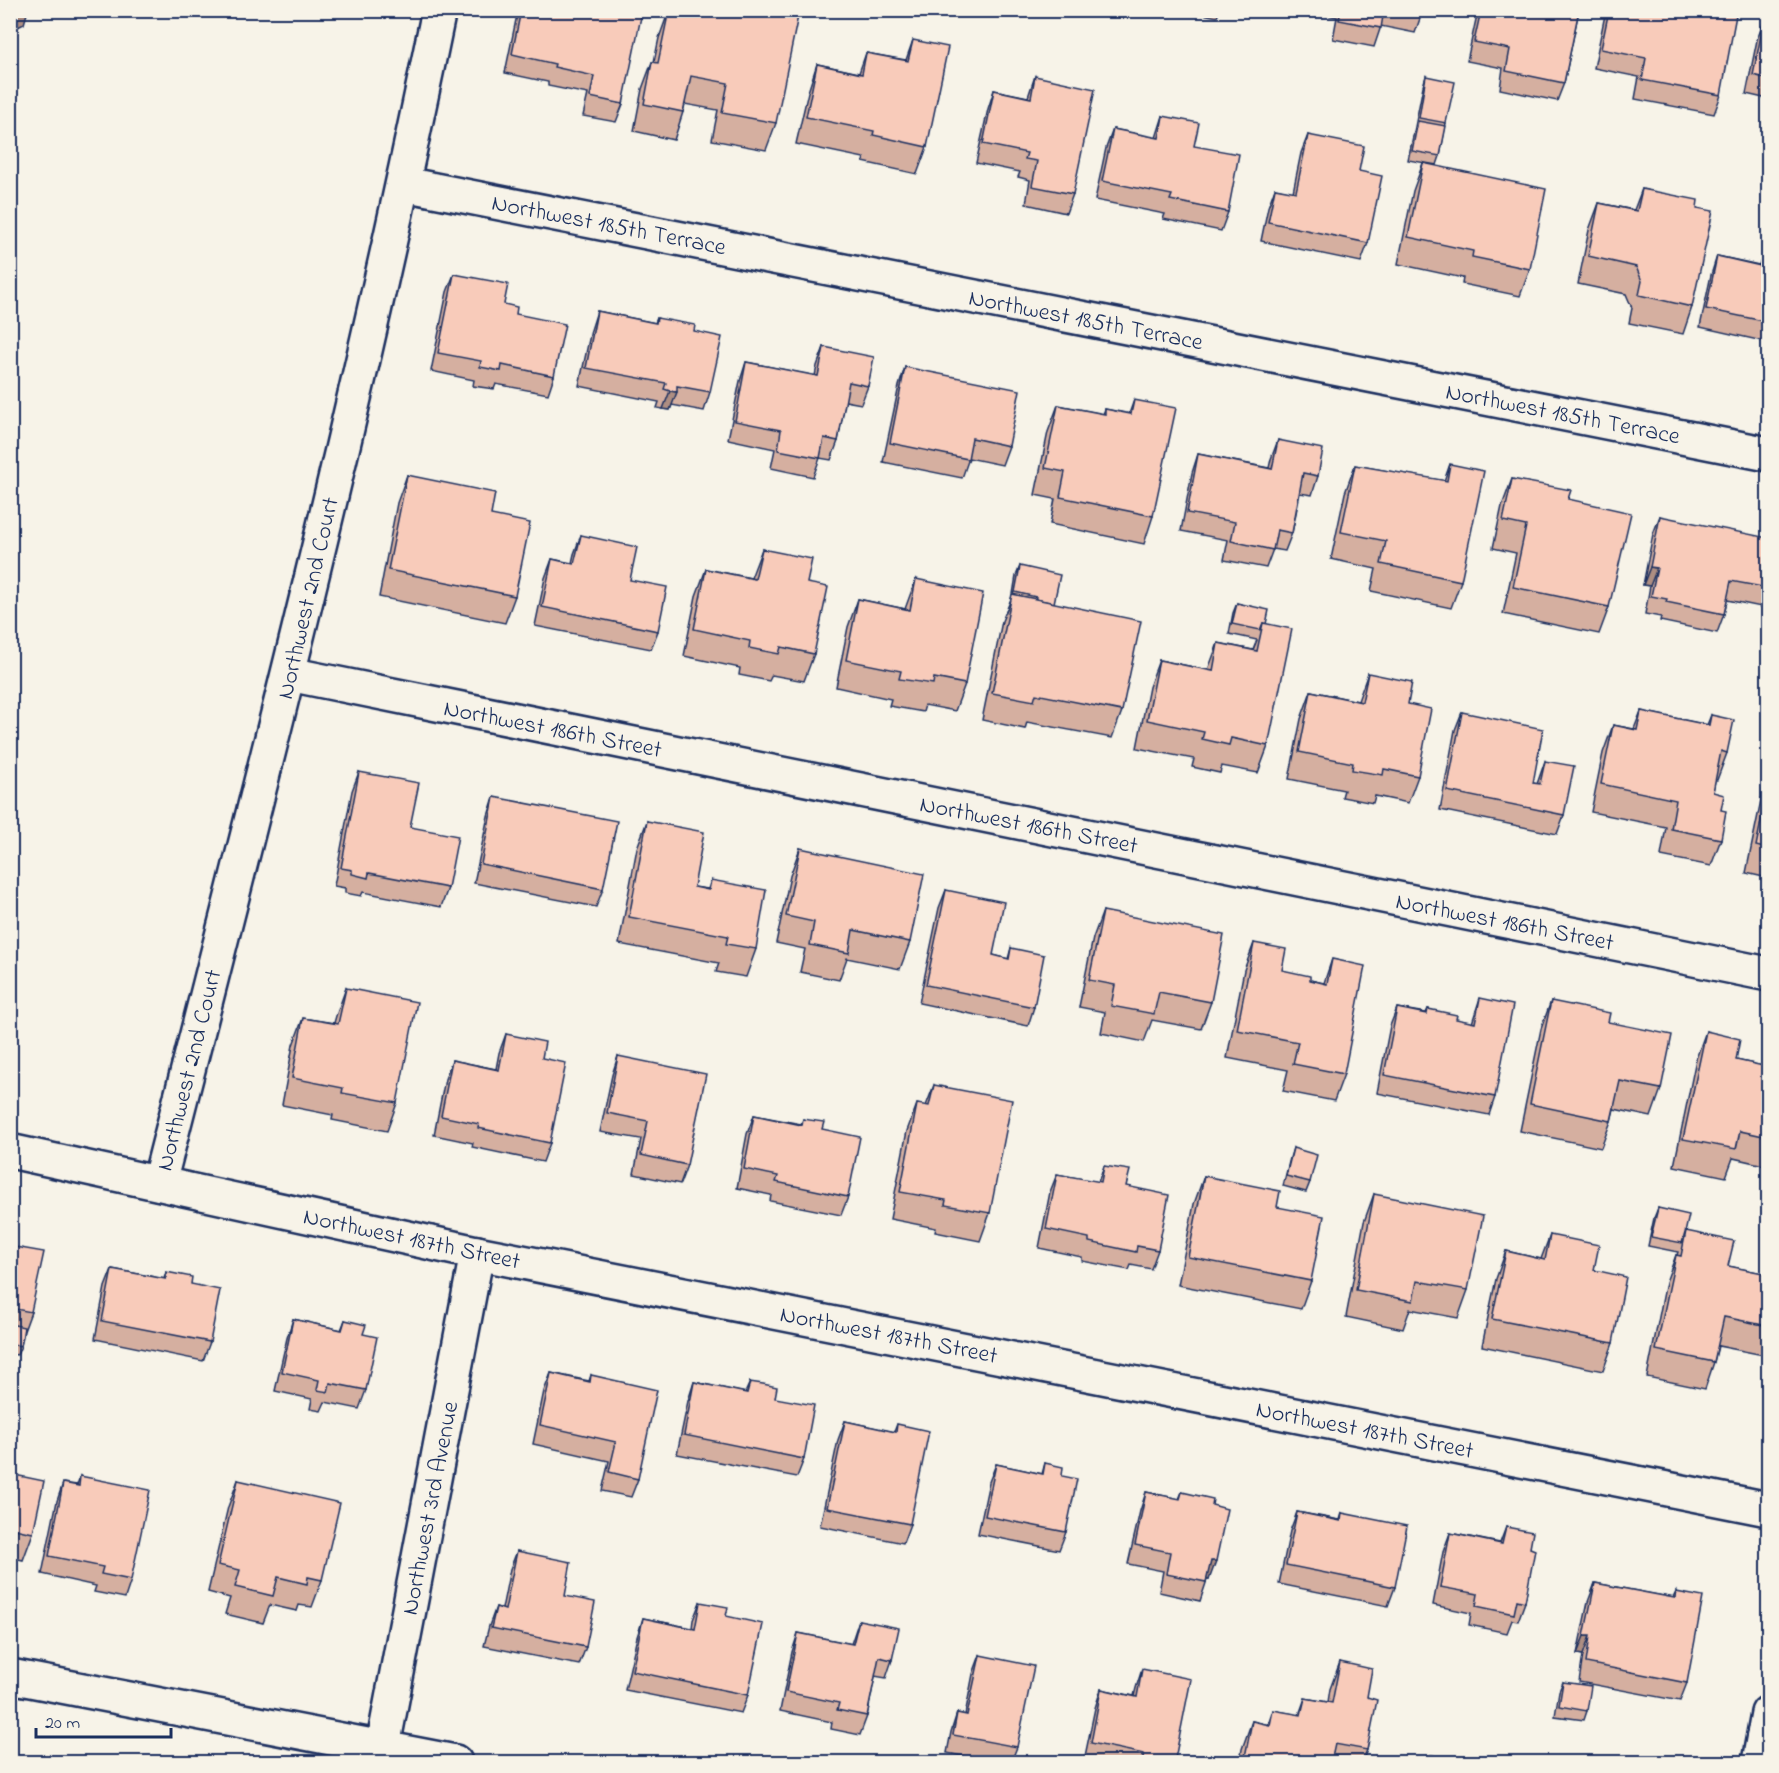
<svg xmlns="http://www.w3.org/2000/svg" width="1779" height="1773" font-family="'Indie Flower',sans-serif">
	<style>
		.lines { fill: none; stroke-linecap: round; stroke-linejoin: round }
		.street-casing { stroke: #1b2f5e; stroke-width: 38 }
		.street { stroke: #f7f3e8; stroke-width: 33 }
		.wall { fill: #d5afa0; stroke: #1b2f5e; stroke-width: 1.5 }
		.shaded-wall { fill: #ae8e82; stroke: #1b2f5e; stroke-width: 1.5 }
		.building { fill: #f8cbba; stroke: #1b2f5e; stroke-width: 1.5 }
		.labels { text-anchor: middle; stroke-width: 6; stroke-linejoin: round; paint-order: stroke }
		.street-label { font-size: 24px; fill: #1b2f5e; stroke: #f7f3e8 }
	</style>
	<rect width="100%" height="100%" fill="#f7f3e8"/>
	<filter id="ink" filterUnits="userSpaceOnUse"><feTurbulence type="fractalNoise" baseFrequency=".0167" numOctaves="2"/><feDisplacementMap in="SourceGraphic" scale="12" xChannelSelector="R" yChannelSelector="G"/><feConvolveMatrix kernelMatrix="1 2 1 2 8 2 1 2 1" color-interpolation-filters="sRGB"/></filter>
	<g filter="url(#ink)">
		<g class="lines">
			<defs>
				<g id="street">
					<polyline points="404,184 1768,454"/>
					<polyline points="289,674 1768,974"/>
					<polyline points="10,1151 477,1253 1768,1509"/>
					<path d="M 159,1183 C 259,793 359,404 439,10"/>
					<polyline points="10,1676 455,1762"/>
					<polyline points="380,1762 477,1253"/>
					<polyline points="1759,1762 1768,1713"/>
				</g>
			</defs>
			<use href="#street" class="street-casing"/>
			<use href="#street" class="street"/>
		</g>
		<g class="wall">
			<polygon points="518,10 636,10 623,104 616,122 583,116 588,94 548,86 548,82 505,73"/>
			<polygon points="669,10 693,15 695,10 771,10 776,123 766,150 712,140 718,110 685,104 683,112 674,140 634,131 642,89 652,62 654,62 659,38"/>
			<polygon points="1182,10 1220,10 1217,17"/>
			<polygon points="1302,10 1423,10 1415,33 1381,26 1374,47 1333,39 1337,17"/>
			<polygon points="1478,10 1579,10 1564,83 1557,101 1500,89 1503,68 1467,61"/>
			<polygon points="1606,10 1711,10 1721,95 1714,114 1635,99 1639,77 1594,68"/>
			<polygon points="1764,21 1768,22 1768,99 1746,94 1757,40"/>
			<polygon points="913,40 927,147 917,174 863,162 864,158 796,144 808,92 817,64 859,73 866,53 906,60"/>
			<polygon points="1035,76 1073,194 1066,213 1026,204 1030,180 1018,177 1020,172 976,163 988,109 994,90 1028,97"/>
			<polygon points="1426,76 1446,123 1440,156 1437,165 1408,160 1415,127 1423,86"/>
			<polygon points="1163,116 1194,146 1228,212 1221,231 1163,219 1165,214 1095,200 1106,148 1113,129 1156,138"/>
			<polygon points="1308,135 1359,171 1368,243 1361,262 1261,241 1268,207 1275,188 1293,192 1301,153"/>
			<polygon points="1423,163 1530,269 1520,296 1462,284 1463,278 1398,264 1413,191"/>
			<polygon points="1642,189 1697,208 1692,307 1683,334 1629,323 1632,308 1626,294 1578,284 1589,230 1599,203 1634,210"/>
			<polygon points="1766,244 1768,244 1768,347 1766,346 1767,342 1700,327 1711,275 1717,256 1759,265"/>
			<polygon points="454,274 504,304 516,314 554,376 548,394 496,384 494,389 473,386 474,380 431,371 447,292"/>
			<polygon points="597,311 655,323 657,318 694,331 710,392 704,411 672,405 670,410 663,409 657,408 659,402 579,386 591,330"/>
			<polygon points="824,347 868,386 861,404 845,401 838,441 831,460 820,458 813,477 771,468 775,449 728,439 740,381 746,362 815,376 817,366"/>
			<polygon points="905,367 1009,446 1002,465 969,458 962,478 883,462 899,386"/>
			<polygon points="1134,400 1153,516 1144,544 1050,524 1055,499 1035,495 1048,432 1058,405 1103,414 1105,409 1129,414"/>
			<polygon points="1278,440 1318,476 1312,495 1300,493 1292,533 1285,551 1273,549 1266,568 1224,560 1228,540 1181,531 1192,473 1198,454 1269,468 1271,459"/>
			<polygon points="1450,464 1461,581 1451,608 1371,591 1376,569 1331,559 1345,493 1355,465 1444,481"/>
			<polygon points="407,475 491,515 515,596 505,623 379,597 397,503"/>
			<polygon points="1512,479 1568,499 1609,607 1599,634 1503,614 1516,553 1493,548 1502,506"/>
			<polygon points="1660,516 1768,588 1761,607 1727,600 1724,614 1717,633 1660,621 1661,617 1645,614 1650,586 1643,585 1653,534"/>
			<polygon points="581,535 630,580 658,631 651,649 535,626 545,578 552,559 572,563 574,554"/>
			<polygon points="762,549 807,583 814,654 804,681 772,675 769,681 739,675 740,668 684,656 696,596 706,569 751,578"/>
			<polygon points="1020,566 1054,603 1122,711 1112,738 1027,722 1025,729 982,720 1002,621 1013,594 1016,576"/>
			<polygon points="916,579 965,684 955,711 925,705 923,712 889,706 891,699 836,687 848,627 858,599 905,609"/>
			<polygon points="1237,603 1266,624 1268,746 1258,773 1222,766 1220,773 1192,767 1194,759 1137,748 1149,687 1159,660 1208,670 1218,643 1253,650 1257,640 1229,634 1233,613"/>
			<polygon points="1368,673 1408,704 1418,776 1408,803 1375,796 1373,803 1342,797 1344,790 1289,779 1301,719 1311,691 1358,701"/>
			<polygon points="1641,711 1707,725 1711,715 1727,753 1717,780 1715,780 1713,792 1721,810 1721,839 1711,866 1661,856 1666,827 1591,812 1603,753 1613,725 1634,729"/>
			<polygon points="1462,712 1533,783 1537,784 1545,761 1564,815 1557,834 1440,810 1455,730"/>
			<polygon points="1768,766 1768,878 1746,873"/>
			<polygon points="359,772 410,827 448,888 441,907 363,892 361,896 345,893 345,888 334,886 352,791"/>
			<polygon points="494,797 603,889 596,907 474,883 488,816"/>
			<polygon points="647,821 694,887 708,889 711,880 756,949 746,977 716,972 719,963 619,944 637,848"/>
			<polygon points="800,848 910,942 900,969 847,958 839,980 800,972 805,949 776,943 790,876"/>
			<polygon points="946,890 993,955 1008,959 1011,948 1034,1007 1028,1026 919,1003 939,908"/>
			<polygon points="1103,911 1211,1002 1201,1029 1152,1020 1144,1042 1101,1033 1105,1012 1079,1007 1093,938"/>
			<polygon points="1254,943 1282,970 1310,980 1324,983 1332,959 1344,1074 1334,1101 1283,1091 1288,1070 1227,1058 1244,970"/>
			<polygon points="346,988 397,1103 387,1131 332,1120 333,1115 282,1105 293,1045 303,1018 334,1023 336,1016"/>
			<polygon points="1480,998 1495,1097 1489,1115 1377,1093 1390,1026 1397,1008 1426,1013 1428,1009 1456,1019 1472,1023"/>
			<polygon points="1551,1001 1608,1022 1661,1089 1651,1117 1614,1109 1611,1121 1601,1148 1520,1131 1541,1029"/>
			<polygon points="1706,1031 1736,1060 1768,1067 1768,1166 1733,1158 1726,1177 1674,1166 1696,1059"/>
			<polygon points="506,1034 542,1058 550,1143 543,1162 472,1147 473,1143 434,1135 445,1079 452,1060 496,1069 499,1053"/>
			<polygon points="618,1056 687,1165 680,1184 634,1174 641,1139 600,1132 612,1075"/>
			<polygon points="934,1085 990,1213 980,1241 935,1232 936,1228 890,1219 907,1131 917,1104 926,1106"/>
			<polygon points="754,1115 801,1124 803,1119 822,1129 848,1197 841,1215 770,1201 771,1195 737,1188 747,1134"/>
			<polygon points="1293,1148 1310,1182 1306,1192 1283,1186 1290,1158"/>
			<polygon points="1104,1166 1126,1186 1158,1250 1151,1269 1131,1265 1129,1270 1082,1261 1082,1257 1039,1248 1050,1192 1057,1174 1098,1182"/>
			<polygon points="1204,1176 1277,1207 1311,1281 1301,1309 1178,1285 1194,1204"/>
			<polygon points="1374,1194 1468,1290 1458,1318 1410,1309 1403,1329 1346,1317 1364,1222"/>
			<polygon points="1658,1208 1685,1233 1728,1266 1768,1274 1768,1340 1763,1355 1718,1346 1714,1362 1705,1389 1647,1377 1666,1282 1676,1255 1677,1255 1678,1252 1648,1246 1654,1218"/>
			<polygon points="1550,1235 1594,1270 1613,1343 1603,1371 1482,1346 1496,1279 1506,1251 1541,1259"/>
			<polygon points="15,1247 31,1312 24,1331 21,1346 17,1355 10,1354 10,1253 12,1253"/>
			<polygon points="112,1269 164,1279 166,1272 191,1284 210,1342 203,1361 95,1339 105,1287"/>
			<polygon points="293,1319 341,1330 345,1320 363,1334 366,1390 359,1409 325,1402 321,1411 310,1409 312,1399 275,1391 287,1338"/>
			<polygon points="551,1373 589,1381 591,1375 638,1479 631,1497 602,1491 609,1461 533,1444 544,1391"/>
			<polygon points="694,1382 745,1393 750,1382 775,1398 804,1459 797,1477 677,1454 688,1401"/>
			<polygon points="845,1421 894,1432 897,1424 910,1524 903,1543 820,1526 838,1440"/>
			<polygon points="1045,1463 1062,1476 1066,1532 1059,1550 978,1534 989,1482 996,1464 1042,1474"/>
			<polygon points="10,1474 33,1533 23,1560 10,1557"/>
			<polygon points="80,1476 131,1580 125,1598 94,1592 96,1586 42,1574 57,1501 63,1483 77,1485"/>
			<polygon points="238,1480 322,1580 312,1607 299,1605 297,1611 270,1605 263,1623 225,1614 230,1598 208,1592 228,1507"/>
			<polygon points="1146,1492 1179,1499 1182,1492 1212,1505 1209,1580 1207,1580 1200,1601 1159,1592 1163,1571 1128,1564 1140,1511"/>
			<polygon points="1297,1512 1340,1520 1342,1513 1395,1587 1388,1606 1279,1584 1290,1531"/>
			<polygon points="1506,1527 1530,1548 1525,1602 1518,1621 1512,1620 1507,1633 1469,1625 1471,1613 1433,1605 1443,1552 1450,1533 1500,1543"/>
			<polygon points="517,1551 565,1596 586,1647 579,1665 484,1646 489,1626 496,1607 502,1609 510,1569"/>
			<polygon points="1595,1583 1673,1598 1676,1592 1687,1683 1680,1701 1579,1682 1583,1655 1577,1654 1588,1602"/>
			<polygon points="700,1602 748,1695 741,1713 625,1690 637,1637 643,1618 692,1628 693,1620"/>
			<polygon points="859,1620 892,1660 886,1678 875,1676 867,1716 860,1735 831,1729 832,1722 780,1711 792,1652 798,1633 851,1644"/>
			<polygon points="980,1655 1017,1747 1011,1762 992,1762 947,1753 951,1732 957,1713 965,1715 973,1674"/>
			<polygon points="1340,1662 1367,1697 1367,1750 1362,1762 1240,1762 1242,1749 1252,1721 1268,1725 1273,1710 1299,1715 1305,1698 1328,1702 1330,1689"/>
			<polygon points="1142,1669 1175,1759 1174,1762 1089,1762 1084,1761 1095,1708 1101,1689 1134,1696 1136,1688"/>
			<polygon points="1563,1682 1587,1711 1584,1720 1555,1716 1559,1691"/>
		</g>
		<g class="shaded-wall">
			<polygon points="10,10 28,10 24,24 10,31"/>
			<polygon points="670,391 677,392 670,410 663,409"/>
			<polygon points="1650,567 1657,568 1650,586 1643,585"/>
			<polygon points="1211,1561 1216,1561 1209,1580 1204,1580"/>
			<polygon points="1584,1636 1590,1636 1583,1655 1577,1654"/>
		</g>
		<g class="building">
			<polygon points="521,10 636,10 642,12 623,104 590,97 594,76 554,67 555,64 512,54"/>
			<polygon points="669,10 698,16 699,10 771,10 798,16 776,123 722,113 728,83 691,76 683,112 644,104 652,62 658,63"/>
			<polygon points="1341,10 1384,10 1381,28 1339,20"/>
			<polygon points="1403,10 1423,10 1422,14"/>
			<polygon points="1481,10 1579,10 1564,83 1506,71 1510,49 1474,42"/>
			<polygon points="1609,10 1711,10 1736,15 1721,95 1642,80 1646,58 1601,49"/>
			<polygon points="1764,21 1768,22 1768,79 1753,75"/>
			<polygon points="913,40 948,47 927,147 873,135 874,131 806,117 817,64 862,74 866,53 908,61"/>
			<polygon points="1035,76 1095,89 1073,194 1032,186 1037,161 1025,159 1027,153 983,144 994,90 1031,98"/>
			<polygon points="1426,76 1455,82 1446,123 1419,118"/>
			<polygon points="1163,116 1199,123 1194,146 1239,154 1228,212 1170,200 1172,195 1102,181 1113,129 1159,138"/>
			<polygon points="1418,121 1446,126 1440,156 1412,151"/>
			<polygon points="1308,135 1364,146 1359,171 1382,176 1368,243 1268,222 1275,188 1296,192"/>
			<polygon points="1423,163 1546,189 1530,269 1472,257 1473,251 1408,237"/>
			<polygon points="1642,189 1698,200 1697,208 1713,211 1692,307 1639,295 1642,281 1636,267 1588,256 1599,203 1637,211"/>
			<polygon points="1766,244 1768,244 1768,322 1706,309 1717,256 1761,266"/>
			<polygon points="454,274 508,284 504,304 517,307 516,314 565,324 554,376 502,365 501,371 480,367 481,361 438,353"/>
			<polygon points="597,311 656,323 657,318 695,325 694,331 722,337 710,392 677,386 677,392 670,391 664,389 666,383 586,368"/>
			<polygon points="824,347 874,357 868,386 849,382 838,441 824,438 820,458 778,450 781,430 735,421 746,362 818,376"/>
			<polygon points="905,367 1020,390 1009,446 972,438 968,459 890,443"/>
			<polygon points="1134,400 1176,408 1153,516 1060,497 1065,472 1045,468 1058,405 1105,414 1105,409 1131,414"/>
			<polygon points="1278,440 1323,449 1318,476 1303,473 1292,533 1277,530 1273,550 1231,541 1235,522 1187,513 1198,454 1272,469"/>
			<polygon points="1450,464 1484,471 1461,581 1381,564 1386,541 1341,532 1355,465 1447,481"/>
			<polygon points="407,475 495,493 491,515 530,523 515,596 388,570"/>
			<polygon points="1512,479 1571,490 1568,499 1631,513 1609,607 1513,587 1526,526 1503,521"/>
			<polygon points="1660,516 1768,538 1768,588 1731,581 1724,614 1666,602 1667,599 1651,596 1657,568 1650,567"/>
			<polygon points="581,535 637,547 630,580 667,587 658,631 542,607 552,559 574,564"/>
			<polygon points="762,549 812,559 807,583 828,587 814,654 781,647 779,654 749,648 750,641 694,629 706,569 755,579"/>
			<polygon points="1020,566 1060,575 1054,603 1035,599 1036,597 1015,592"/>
			<polygon points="916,579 983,593 965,684 934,678 933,684 899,679 901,671 846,660 858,599 910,610"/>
			<polygon points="1012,594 1141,621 1122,711 1036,694 1034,701 992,693"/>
			<polygon points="1237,603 1269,610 1266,624 1263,623 1260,630 1232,624"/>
			<polygon points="1263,623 1292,629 1268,746 1231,738 1229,745 1202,739 1204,732 1147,720 1159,660 1213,671 1218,643 1257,651"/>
			<polygon points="1368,673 1412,682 1408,704 1431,709 1418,776 1384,769 1383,775 1352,770 1353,763 1299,752 1311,691 1362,702"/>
			<polygon points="1641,711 1709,725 1711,715 1734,720 1727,753 1721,751 1713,792 1724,795 1721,810 1726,811 1721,839 1671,829 1676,800 1601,784 1613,725 1637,730"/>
			<polygon points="1462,712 1543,729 1533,783 1540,784 1545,761 1574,766 1564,815 1447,791"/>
			<polygon points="359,772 419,783 410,827 458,836 448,888 369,873 368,878 352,874 352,870 341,868"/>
			<polygon points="1768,787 1768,849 1756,846"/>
			<polygon points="494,797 617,821 603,889 481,864"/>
			<polygon points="647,821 704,832 694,887 709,890 711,880 766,890 756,949 726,944 728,936 629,917"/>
			<polygon points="800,848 924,874 910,942 853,930 849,953 810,945 814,922 786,916"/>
			<polygon points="946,890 1004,902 993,955 1009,959 1011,948 1044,955 1034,1007 926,985"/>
			<polygon points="1103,911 1224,935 1211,1002 1159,992 1154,1014 1111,1006 1115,985 1089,980"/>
			<polygon points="1254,943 1286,949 1282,970 1310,976 1310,980 1327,984 1332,959 1365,966 1344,1074 1293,1064 1298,1042 1237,1030"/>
			<polygon points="346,988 417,1002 397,1103 342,1093 343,1088 292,1078 303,1018 338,1024"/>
			<polygon points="1480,998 1513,1005 1495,1097 1384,1075 1397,1008 1427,1014 1428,1009 1457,1015 1456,1019 1475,1023"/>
			<polygon points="1551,1001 1610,1013 1608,1022 1672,1035 1661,1089 1620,1081 1611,1121 1530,1104"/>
			<polygon points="1706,1031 1740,1039 1736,1060 1768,1067 1768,1137 1740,1131 1736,1149 1683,1139"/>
			<polygon points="506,1034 545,1042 542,1058 566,1063 550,1143 478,1128 479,1124 441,1116 452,1060 499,1070"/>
			<polygon points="618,1056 706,1074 687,1165 641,1155 648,1121 607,1113"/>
			<polygon points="934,1085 1012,1100 990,1213 945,1205 946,1200 900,1192 917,1104 929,1106"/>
			<polygon points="754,1115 802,1125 803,1119 824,1122 822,1129 860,1137 848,1197 776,1182 778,1176 744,1169"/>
			<polygon points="1293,1148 1317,1155 1310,1182 1286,1176"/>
			<polygon points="1104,1166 1130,1170 1126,1186 1169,1195 1158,1250 1137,1246 1136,1252 1089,1242 1089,1238 1046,1229 1057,1174 1101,1182"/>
			<polygon points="1204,1176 1280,1191 1277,1207 1324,1216 1311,1281 1188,1257"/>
			<polygon points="1374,1194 1483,1216 1468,1290 1417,1281 1413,1301 1356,1290"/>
			<polygon points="1658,1208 1689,1215 1685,1233 1682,1243 1651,1237"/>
			<polygon points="1686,1231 1734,1241 1728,1266 1768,1274 1768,1326 1724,1317 1714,1362 1656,1350 1676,1255 1681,1256"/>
			<polygon points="1550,1235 1599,1245 1594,1270 1626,1277 1613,1343 1492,1319 1506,1251 1545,1260"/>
			<polygon points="15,1247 44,1252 31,1312 10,1308 10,1253 13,1253"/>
			<polygon points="112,1269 166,1279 166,1272 192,1277 191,1284 220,1290 210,1342 102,1321"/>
			<polygon points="293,1319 342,1330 345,1320 366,1325 363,1334 377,1337 366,1390 330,1383 328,1392 317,1390 319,1380 282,1372"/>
			<polygon points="10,1324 24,1327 21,1346 10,1344"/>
			<polygon points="551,1373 590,1382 591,1375 657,1390 638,1479 609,1472 616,1442 540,1425"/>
			<polygon points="694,1382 747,1393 750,1382 763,1384 777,1387 775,1398 814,1405 804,1459 684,1435"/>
			<polygon points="845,1421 896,1432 897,1424 929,1431 910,1524 827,1508"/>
			<polygon points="1045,1463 1063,1467 1062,1476 1077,1479 1066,1532 985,1516 996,1464 1043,1474"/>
			<polygon points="10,1474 44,1481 33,1533 10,1528"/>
			<polygon points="80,1476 150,1490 131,1580 101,1574 103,1567 49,1556 63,1483 79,1486"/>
			<polygon points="238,1480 340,1503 322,1580 308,1577 307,1584 278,1577 273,1596 235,1587 240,1570 218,1565"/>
			<polygon points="1146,1492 1180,1499 1182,1492 1213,1499 1212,1505 1227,1509 1216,1561 1211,1561 1206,1582 1166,1574 1170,1552 1135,1545"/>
			<polygon points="1297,1512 1341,1521 1342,1513 1407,1526 1395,1587 1286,1565"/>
			<polygon points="1506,1527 1533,1532 1530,1548 1535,1550 1525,1602 1517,1600 1514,1614 1476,1606 1478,1594 1440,1587 1450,1533 1502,1544"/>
			<polygon points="517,1551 571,1562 565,1596 595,1602 586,1647 491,1628 496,1607 505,1610"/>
			<polygon points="1595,1583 1675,1598 1676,1592 1703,1597 1687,1683 1586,1663 1590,1636 1584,1636"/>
			<polygon points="700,1602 728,1607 726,1616 763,1624 748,1695 632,1671 643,1618 695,1629"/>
			<polygon points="859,1620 899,1628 892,1660 879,1657 867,1716 837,1710 839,1703 786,1692 798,1633 853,1644"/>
			<polygon points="980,1655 1034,1666 1017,1747 953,1735 957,1713 967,1715"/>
			<polygon points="1340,1662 1372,1669 1367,1697 1377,1700 1367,1750 1335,1744 1331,1762 1244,1762 1252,1721 1270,1725 1273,1710 1301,1715 1305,1698 1332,1703"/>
			<polygon points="1142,1669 1191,1679 1175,1759 1170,1758 1169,1762 1153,1762 1142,1760 1144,1754 1091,1743 1101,1689 1137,1697"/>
			<polygon points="1563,1682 1591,1686 1587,1711 1559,1706"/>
			<polygon points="1431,1755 1471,1762 1430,1762"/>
		</g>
	</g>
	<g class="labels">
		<g class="street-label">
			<text transform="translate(609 224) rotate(11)" y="8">Northwest 185th Terrace</text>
			<text transform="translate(1086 319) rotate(11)" y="8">Northwest 185th Terrace</text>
			<text transform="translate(1563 413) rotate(11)" y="8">Northwest 185th Terrace</text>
			<text transform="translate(307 598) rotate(-77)" y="8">Northwest 2nd Court</text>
			<text transform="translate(553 728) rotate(11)" y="8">Northwest 186th Street</text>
			<text transform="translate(1029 824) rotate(11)" y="8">Northwest 186th Street</text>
			<text transform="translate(1505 921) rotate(11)" y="8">Northwest 186th Street</text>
			<text transform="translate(188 1070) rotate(-76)" y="8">Northwest 2nd Court</text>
			<text transform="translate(412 1238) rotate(12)" y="8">Northwest 187th Street</text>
			<text transform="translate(889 1334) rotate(11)" y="8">Northwest 187th Street</text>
			<text transform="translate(1365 1429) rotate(11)" y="8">Northwest 187th Street</text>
			<text transform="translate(429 1508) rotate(-79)" y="8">Northwest 3rd Avenue</text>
		</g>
	</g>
	<rect width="1779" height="1773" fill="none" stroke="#f7f3e8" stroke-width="36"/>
	<rect x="18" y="18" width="1743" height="1737" fill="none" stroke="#1b2f5e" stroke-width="2" filter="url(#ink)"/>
	<path d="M36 1728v9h135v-9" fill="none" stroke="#1b2f5e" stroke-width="3"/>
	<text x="45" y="1728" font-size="18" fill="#1b2f5e" stroke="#f7f3e8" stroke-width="4.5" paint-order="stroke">20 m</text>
</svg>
